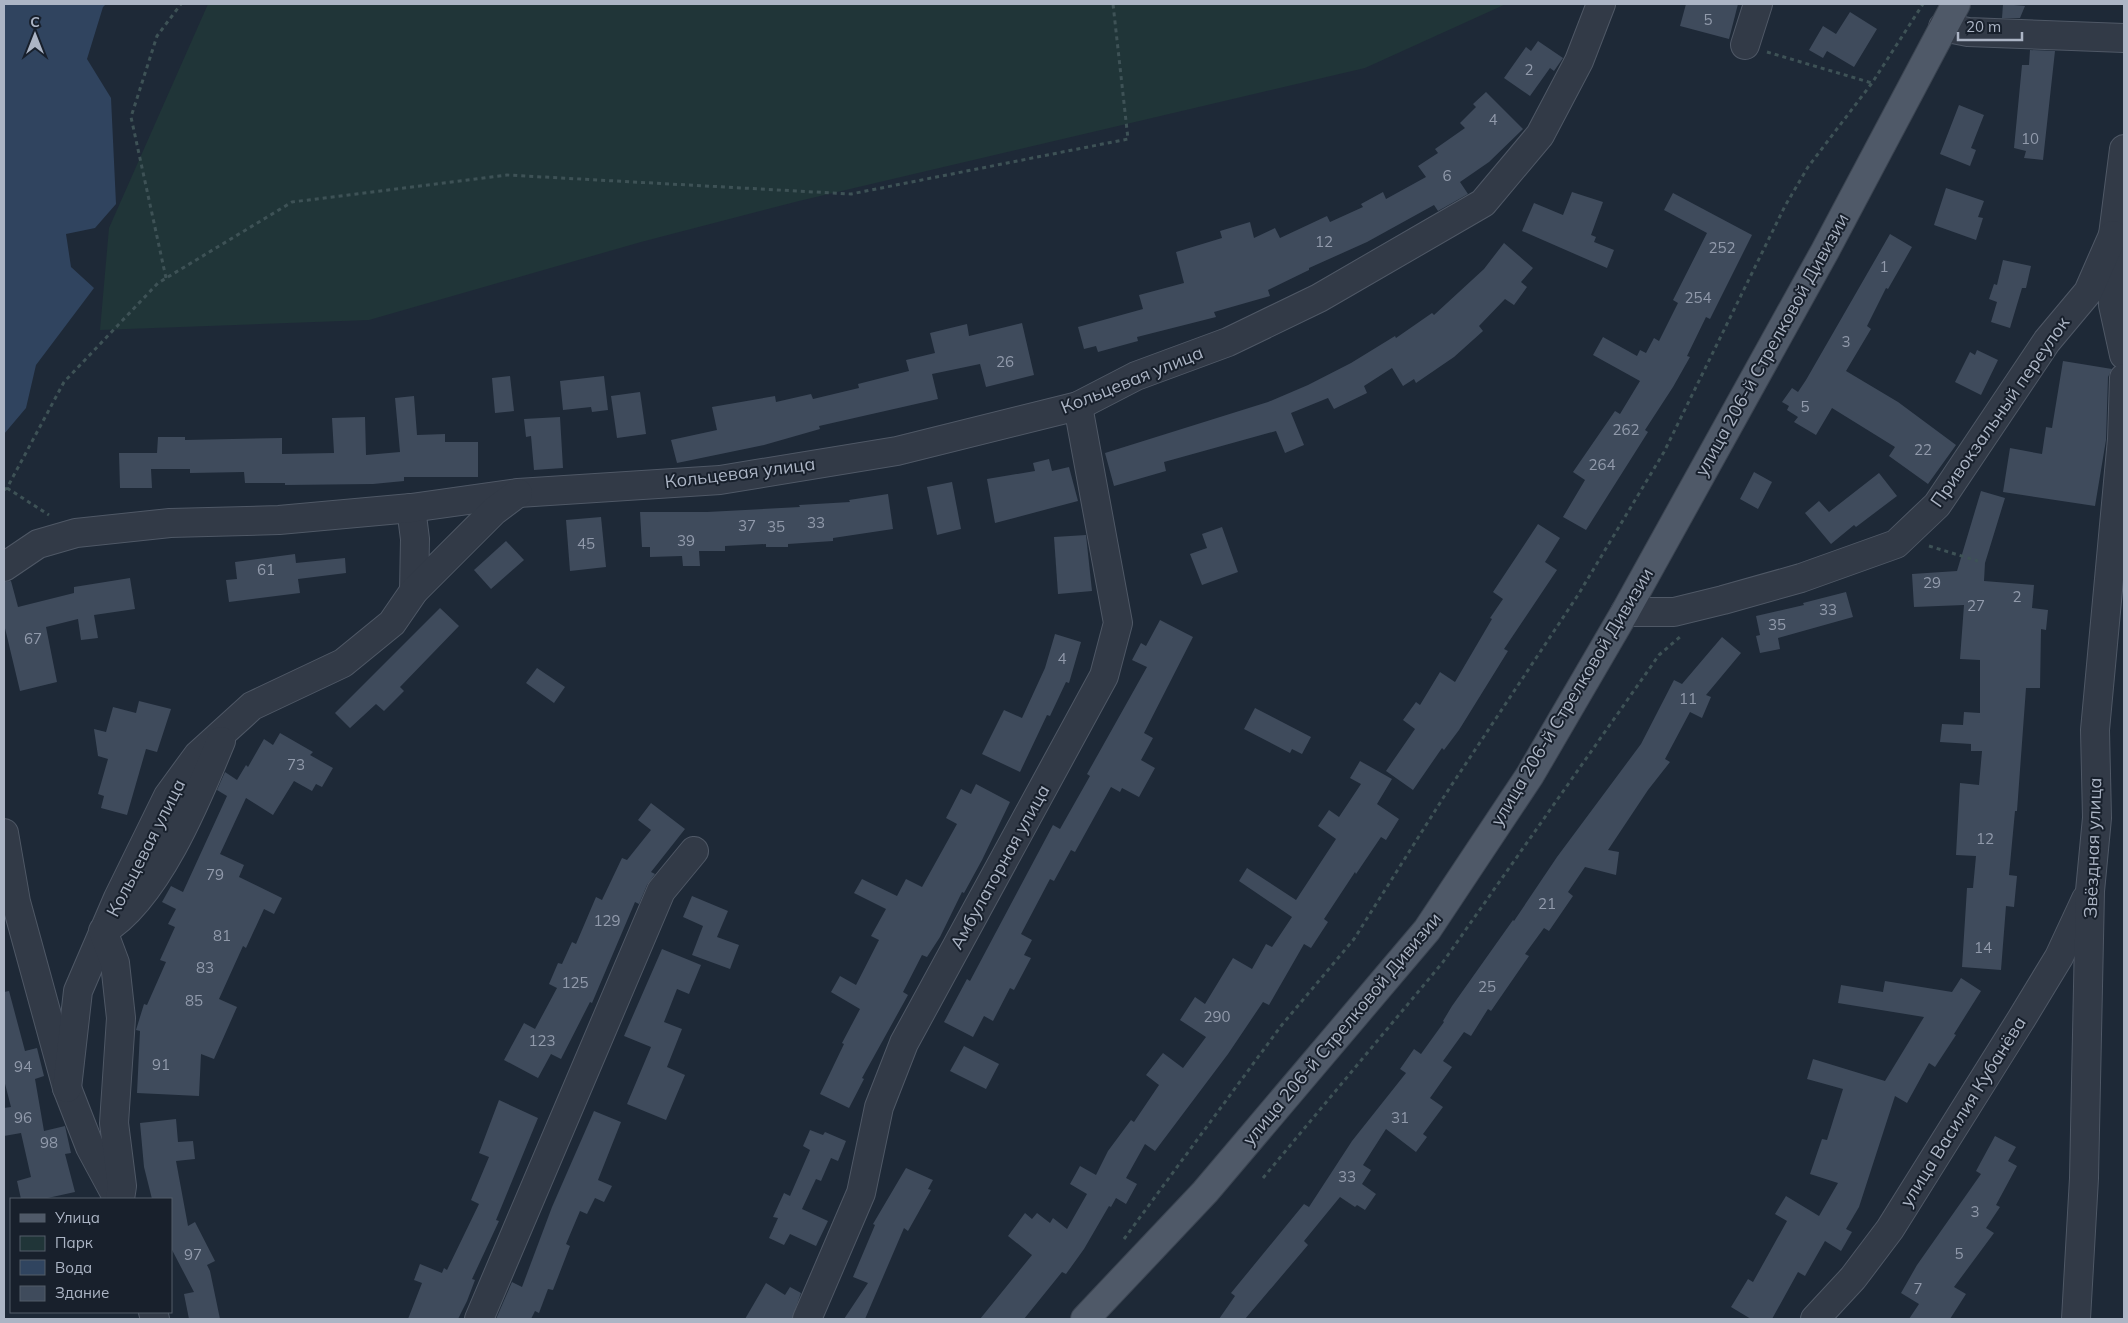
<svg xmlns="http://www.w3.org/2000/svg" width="2128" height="1323" font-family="Mulish,sans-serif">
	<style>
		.green { fill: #203538 }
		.water { fill: #30445f }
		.building { fill: #3f4b5c }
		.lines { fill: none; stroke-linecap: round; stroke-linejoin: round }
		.minor-casing { stroke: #4f5866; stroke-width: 30 }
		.major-casing { stroke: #3b4451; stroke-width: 30 }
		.path { stroke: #3e5256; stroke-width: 3; stroke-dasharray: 4 4; stroke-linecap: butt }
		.minor { stroke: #323a47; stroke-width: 28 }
		.major { stroke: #4f5968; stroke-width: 28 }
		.labels { text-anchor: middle; stroke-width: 4; stroke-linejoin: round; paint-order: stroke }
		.number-label { font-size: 15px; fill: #919aab }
		.street-label { font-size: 18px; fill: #acb5c5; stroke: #18202c }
	</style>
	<rect width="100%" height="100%" fill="#1e2937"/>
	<polygon class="green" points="208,4 1506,4 1365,68 799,201 641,242 369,320 100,330 109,228"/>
	<polygon class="water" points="4,4 106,4 103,7 87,59 111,98 116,204 95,228 66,234 71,267 94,288 36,365 26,408 4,434"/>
	<g class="building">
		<polygon points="1686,4 1738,4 1729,39 1680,26"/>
		<polygon points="2003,4 2025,6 2020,18 2002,18"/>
		<polygon points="1850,12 1877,29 1854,67 1827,51 1823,58 1809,50 1823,26 1836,34"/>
		<polygon points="1538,41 1563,58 1554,71 1550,68 1530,96 1504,78 1526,47 1531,51"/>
		<polygon points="2030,50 2055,51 2043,160 2024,158 2026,151 2014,148 2022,65 2029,65"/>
		<polygon points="1486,92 1523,129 1489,162 1460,182 1468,194 1438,211 1434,205 1367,242 1309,268 1309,270 1268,290 1270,296 1214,312 1216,317 1137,337 1138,341 1098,352 1096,346 1084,349 1078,327 1143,309 1139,295 1184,283 1176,252 1222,238 1220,231 1250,222 1254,238 1275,228 1280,238 1327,216 1330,222 1363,207 1361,204 1383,192 1386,199 1426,177 1418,166 1438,153 1435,149 1465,128 1460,123 1476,107 1473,104"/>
		<polygon points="1959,105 1984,115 1971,148 1976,150 1970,166 1940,154"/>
		<polygon points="1946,188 1984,201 1978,217 1983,218 1976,240 1934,225"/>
		<polygon points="1572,192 1603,202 1591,235 1596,237 1594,242 1614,250 1607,268 1522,231 1534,203 1563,215"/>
		<polygon points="1673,193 1752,235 1710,319 1706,317 1687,356 1690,357 1673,387 1645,430 1648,432 1586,530 1563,517 1585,480 1573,472 1615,411 1620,414 1640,381 1593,355 1603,337 1637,356 1640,350 1646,353 1654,338 1659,341 1678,303 1673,300 1707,233 1664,210"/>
		<polygon points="1890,234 1912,247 1888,289 1886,288 1867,326 1871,329 1846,371 1898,402 1956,445 1928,484 1889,456 1895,447 1832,408 1816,435 1794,422 1798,417 1787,410 1789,406 1782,402 1792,388 1798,392 1806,380"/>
		<polygon points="1504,243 1533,268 1521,282 1527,287 1514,305 1505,299 1479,326 1483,331 1454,357 1416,383 1414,379 1403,386 1392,368 1364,386 1367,393 1334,409 1328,398 1291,413 1304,445 1285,453 1276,431 1164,462 1166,471 1114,486 1105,453 1268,402 1308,385 1351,363 1395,336 1396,338 1432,313 1434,315 1484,269"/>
		<polygon points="2003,260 2031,266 2026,288 2022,288 2010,328 1991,322 1997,302 1989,299 1994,284 1997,285"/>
		<polygon points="1022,323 1034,375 986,387 980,364 932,374 938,399 819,426 820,429 764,445 677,463 671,440 717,430 712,407 775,396 776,402 811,394 813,399 859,388 858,384 909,371 906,360 935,353 930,333 967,324 969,336"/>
		<polygon points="1977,350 1998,360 1981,395 1955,382 1970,352 1975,355"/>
		<polygon points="2063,361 2112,369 2108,377 2106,440 2095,506 2003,492 2010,448 2042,454 2046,427 2052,428"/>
		<polygon points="510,376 514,411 495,413 492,378"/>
		<polygon points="604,376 608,410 592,412 591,407 563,410 560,381"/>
		<polygon points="640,392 646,434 617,438 611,396"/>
		<polygon points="414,396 417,435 445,434 445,442 478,442 478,477 404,477 404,481 373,484 285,485 285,483 245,483 244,472 190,473 190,469 151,469 152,488 120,488 119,453 157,453 158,437 185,437 185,440 282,438 282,454 334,453 332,418 365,417 366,455 400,452 395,398"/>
		<polygon points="560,417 563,468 534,470 531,436 526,437 524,419"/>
		<polygon points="1049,459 1052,471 1069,467 1078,501 995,523 987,479 1035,471 1033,463"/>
		<polygon points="1754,472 1772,482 1758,509 1740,499"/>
		<polygon points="1879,473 1897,496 1856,527 1854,525 1831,544 1805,513 1819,501 1829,512"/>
		<polygon points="952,482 961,529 937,535 927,487"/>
		<polygon points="1981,491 2005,498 1985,563 1984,581 2034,585 2032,608 2048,610 2046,630 2041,629 2040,688 2026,688 2017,811 2015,811 2009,875 2017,876 2014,907 2006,906 2001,970 1962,967 1967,888 1973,888 1976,856 1956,855 1960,783 1979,785 1982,751 1971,751 1971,744 1940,742 1942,724 1963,725 1964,712 1980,713 1980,660 1960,659 1964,605 1914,607 1912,574 1957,571"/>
		<polygon points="888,494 893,529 833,538 833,541 788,544 788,547 766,547 766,544 725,546 725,551 699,551 700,566 683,566 682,556 650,557 650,547 642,547 640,512 707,512 800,507 799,505 850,502 849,500"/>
		<polygon points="601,517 606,567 570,571 566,520"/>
		<polygon points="1538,524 1560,538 1545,562 1557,570 1504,649 1508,651 1459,730 1444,750 1442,748 1413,790 1386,771 1415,729 1403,720 1416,702 1420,705 1440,672 1455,682 1492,619 1490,618 1503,599 1493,592"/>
		<polygon points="1222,527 1238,572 1202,585 1190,554 1207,548 1202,534"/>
		<polygon points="1086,535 1092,591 1058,594 1054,537"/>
		<polygon points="506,541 524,560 491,589 474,570"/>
		<polygon points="295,554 296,563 345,558 346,573 298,579 300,593 229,602 226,580 237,579 235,562"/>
		<polygon points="130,578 135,609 94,615 98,638 81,640 78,619 46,627 57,682 20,691 4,624 4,582 11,581 18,607 74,593 74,587"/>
		<polygon points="1846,592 1853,617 1778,638 1780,649 1760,653 1756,636 1760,635 1756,616 1804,605 1803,603"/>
		<polygon points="440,608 459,626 400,687 404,691 384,711 376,704 350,728 335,713"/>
		<polygon points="1160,620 1193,637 1144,733 1153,738 1141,760 1155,768 1139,797 1122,788 1120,792 1111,787 1075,852 1071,850 1054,881 1050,879 1021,934 1032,940 1024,955 1031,958 1014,990 1010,988 993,1021 984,1016 973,1037 944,1022 967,979 970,981 1053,825 1060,829 1090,776 1087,774 1147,667 1132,660 1141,643 1146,646"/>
		<polygon points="1055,634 1081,642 1069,683 1066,682 1050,716 1047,715 1020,772 982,754 1004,710 1022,718 1045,668"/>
		<polygon points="1722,637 1741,653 1706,695 1711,697 1702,718 1690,712 1665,759 1670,762 1648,790 1608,850 1619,852 1616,875 1585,867 1568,892 1573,896 1549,931 1544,928 1525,954 1529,956 1491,1011 1488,1009 1471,1036 1464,1032 1443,1061 1452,1067 1430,1098 1443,1107 1423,1134 1427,1137 1416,1152 1386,1129 1363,1165 1371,1170 1362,1184 1376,1194 1365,1210 1357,1205 1355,1207 1340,1197 1304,1241 1308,1245 1245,1319 1219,1319 1235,1296 1231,1293 1304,1204 1309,1207 1352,1141 1406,1073 1400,1069 1414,1049 1421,1054 1444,1022 1443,1021 1452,1006 1513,920 1514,921 1557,857 1641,744 1674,680 1682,684"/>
		<polygon points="537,668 565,687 554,703 526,683"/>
		<polygon points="139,701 171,709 157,752 146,749 127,815 101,808 104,796 98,794 108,759 98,756 94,729 106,732 113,707 136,713"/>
		<polygon points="1255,708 1311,737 1302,754 1292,749 1290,753 1244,729"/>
		<polygon points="280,733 313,752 310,755 333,768 322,787 316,784 312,791 294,781 273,815 246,798 220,854 244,865 239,877 282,898 274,914 264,909 246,948 243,946 219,999 237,1007 214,1059 201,1054 199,1096 137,1093 140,1031 136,1030 144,1004 147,1005 166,962 160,960 175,927 168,924 176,909 162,902 171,886 183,892 227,796 217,790 225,772 237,780 246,765 248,767 264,739 273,745"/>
		<polygon points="1360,761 1392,779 1377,804 1399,819 1386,840 1381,837 1356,874 1355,872 1324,919 1328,922 1311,948 1304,944 1269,1005 1263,1002 1228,1054 1155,1151 1145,1144 1126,1178 1137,1184 1126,1204 1116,1198 1111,1207 1109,1206 1084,1249 1066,1274 1062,1272 1024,1319 980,1319 1032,1255 1008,1236 1025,1213 1032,1219 1037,1213 1050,1223 1053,1218 1067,1229 1087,1194 1070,1184 1080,1166 1096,1175 1108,1151 1131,1120 1134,1122 1159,1085 1146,1075 1163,1053 1183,1068 1206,1037 1180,1020 1195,997 1205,1004 1233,958 1252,969 1266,944 1272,947 1292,917 1239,881 1247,868 1296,900 1336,839 1318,826 1329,810 1339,817 1361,784 1350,778"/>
		<polygon points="976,784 1010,802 982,860 964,893 962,892 940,937 927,957 922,955 903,992 908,995 862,1078 864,1079 849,1108 820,1094 844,1044 842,1043 860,1009 831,992 840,976 856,985 879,940 871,936 886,909 854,893 862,879 897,896 906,879 922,887 957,824 946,818 961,789 971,794"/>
		<polygon points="651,803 685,829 651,872 655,874 647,885 639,904 635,902 592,1003 590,1002 561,1059 551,1054 538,1078 504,1060 524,1023 535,1029 557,988 549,984 558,963 562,964 572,942 576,944 596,897 602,900 622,858 627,860 651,830 638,820"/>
		<polygon points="692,896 728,911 717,937 739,945 730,969 692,955 703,926 683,917"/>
		<polygon points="662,949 701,965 689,994 677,989 664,1022 682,1029 667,1067 685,1075 666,1120 627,1104 651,1047 624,1036"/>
		<polygon points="1961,978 1981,991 1954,1034 1956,1035 1935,1067 1929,1063 1907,1103 1895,1096 1859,1207 1846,1229 1852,1232 1841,1251 1825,1241 1805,1276 1798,1272 1772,1319 1751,1319 1731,1307 1748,1279 1753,1282 1787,1221 1775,1214 1786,1196 1819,1216 1838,1183 1810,1174 1822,1139 1827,1140 1843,1089 1807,1079 1813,1059 1885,1081 1924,1017 1838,1003 1841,985 1883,992 1885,981 1952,992"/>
		<polygon points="9,991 25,1051 37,1048 44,1076 35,1079 44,1131 65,1126 71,1153 65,1154 75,1192 43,1199 21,1199 17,1181 31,1177 21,1133 4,1136 4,1108 11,1107 4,1080 4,992"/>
		<polygon points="964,1046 999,1064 986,1089 950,1071"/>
		<polygon points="499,1100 538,1118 496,1220 499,1221 472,1279 475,1280 467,1301 458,1319 408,1319 422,1283 414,1280 420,1264 442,1273 444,1268 447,1270 479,1204 471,1200 489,1157 479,1153"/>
		<polygon points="594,1111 621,1122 598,1180 612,1186 604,1202 595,1198 587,1214 580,1211 566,1244 570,1246 553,1290 548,1289 539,1313 535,1311 531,1319 496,1319 512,1282 522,1287 552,1207"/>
		<polygon points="176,1119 178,1142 193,1141 195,1159 176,1161 188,1226 195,1222 215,1261 207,1265 210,1271 220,1319 189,1319 184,1294 194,1292 171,1248 171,1199 152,1199 144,1167 140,1123"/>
		<polygon points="810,1130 823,1135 825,1132 846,1141 838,1161 831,1158 821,1181 816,1179 802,1209 828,1221 816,1246 790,1234 784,1245 769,1238 778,1218 773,1217 784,1193 790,1196 810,1150 803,1146"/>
		<polygon points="1995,1136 2016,1147 2008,1161 2017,1166 1996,1205 2000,1207 1986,1228 1994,1233 1954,1287 1966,1294 1950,1319 1909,1319 1919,1304 1901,1293 1917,1265 1981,1174 1976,1171"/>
		<polygon points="906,1168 933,1180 928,1189 931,1190 908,1231 904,1228 865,1319 844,1319 868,1283 853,1277 875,1225 873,1224"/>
		<polygon points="766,1283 785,1295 790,1287 801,1293 792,1319 745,1319"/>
	</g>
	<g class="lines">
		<defs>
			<g id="minor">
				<polyline points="1943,27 1968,32 2124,38"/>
				<polyline points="1745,45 1758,4"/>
				<polyline points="2124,149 2113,235 2113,305 2124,355"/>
				<polyline points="411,508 415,539 414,591"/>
				<polyline points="4,567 38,544 76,533 170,523 279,520 411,508 518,493 720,480 897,451 1078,406 1136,376 1228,342 1319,298 1483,203 1540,135 1579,61 1601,4"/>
				<polyline points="1625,612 1674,612 1723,600 1801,578 1896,544 1937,505 2047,341 2088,292 2113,235"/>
				<polyline points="4,833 16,902 67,1088 90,1147 118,1199"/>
				<polyline points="67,1088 78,991 118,898 168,796 198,755 252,706 343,663 392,623 414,591 494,511 518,493"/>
				<path d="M 120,1199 L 122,1186 L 114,1123 L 121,1018 L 115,963 L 103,931 C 157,899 198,797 221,741"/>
				<polyline points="153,1312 155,1319"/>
				<polyline points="479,1319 661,891 694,851"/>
				<polyline points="807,1319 861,1193 879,1107 904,1043 1104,676 1118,623 1078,406"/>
				<polyline points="1815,1319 1853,1278 1890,1229 2022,1018 2059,957 2086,899"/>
				<polyline points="2076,1319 2084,1178 2090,891 2097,818 2095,730 2122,439 2124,378"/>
			</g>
			<polyline id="major" points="1085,1319 1205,1192 1427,930 1530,775 1625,612 1825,251 1956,4"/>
		</defs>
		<use href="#minor" class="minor-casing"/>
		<use href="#major" class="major-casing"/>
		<g class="path">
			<polyline points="1767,52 1872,83"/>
			<polyline points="166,278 131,117 157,36 181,4"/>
			<polyline points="7,488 49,515"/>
			<polyline points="4,490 7,488 64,382 158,283 292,202 507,175 851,194 1128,139 1113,4"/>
			<polyline points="1929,546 1978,561"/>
			<polyline points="1263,1178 1443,962 1659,655 1681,636"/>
			<polyline points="1124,1239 1281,1026 1354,939 1445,795 1578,595 1664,452 1785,206 1808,167 1872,83 1923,4"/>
		</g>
		<use href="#minor" class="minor"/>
		<use href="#major" class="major"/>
	</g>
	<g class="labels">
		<g class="number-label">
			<text x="1708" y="25">5</text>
			<text x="1529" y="75">2</text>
			<text x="1493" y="125">4</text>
			<text x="2030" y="144">10</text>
			<text x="1447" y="181">6</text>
			<text x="1324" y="247">12</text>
			<text x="1722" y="253">252</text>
			<text x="1884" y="272">1</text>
			<text x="1698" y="303">254</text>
			<text x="1846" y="347">3</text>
			<text x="1005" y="367">26</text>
			<text x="1805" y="412">5</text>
			<text x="1626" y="435">262</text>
			<text x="1923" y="455">22</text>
			<text x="1602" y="470">264</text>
			<text x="816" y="528">33</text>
			<text x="747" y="531">37</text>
			<text x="776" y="532">35</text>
			<text x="686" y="546">39</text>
			<text x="586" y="549">45</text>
			<text x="266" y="575">61</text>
			<text x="1932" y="588">29</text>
			<text x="2017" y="602">2</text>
			<text x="1976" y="611">27</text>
			<text x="1828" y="615">33</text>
			<text x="1777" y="630">35</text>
			<text x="33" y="644">67</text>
			<text x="1062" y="664">4</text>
			<text x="1688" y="704">11</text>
			<text x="296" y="770">73</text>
			<text x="1985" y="844">12</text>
			<text x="215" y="880">79</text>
			<text x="1547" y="909">21</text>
			<text x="607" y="926">129</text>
			<text x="222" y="941">81</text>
			<text x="1983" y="953">14</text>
			<text x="205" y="973">83</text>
			<text x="575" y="988">125</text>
			<text x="1487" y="992">25</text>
			<text x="194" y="1006">85</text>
			<text x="1217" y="1022">290</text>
			<text x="542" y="1046">123</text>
			<text x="161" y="1070">91</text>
			<text x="23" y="1072">94</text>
			<text x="23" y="1123">96</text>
			<text x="1400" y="1123">31</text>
			<text x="49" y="1148">98</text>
			<text x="1347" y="1182">33</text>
			<text x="1975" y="1217">3</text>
			<text x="1959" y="1259">5</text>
			<text x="193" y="1260">97</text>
			<text x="1918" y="1294">7</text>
		</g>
		<g class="street-label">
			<text transform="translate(1772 345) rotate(-61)" y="6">улица 206-й Стрелковой Дивизии</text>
			<text transform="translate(1132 380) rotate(-22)" y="6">Кольцевая улица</text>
			<text transform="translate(2000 412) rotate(-55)" y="6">Привокзальный переулок</text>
			<text transform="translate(740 473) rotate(-7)" y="6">Кольцевая улица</text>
			<text transform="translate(1572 697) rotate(-59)" y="6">улица 206-й Стрелковой Дивизии</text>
			<text transform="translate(146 848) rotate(-63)" y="6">Кольцевая улица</text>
			<text transform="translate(2093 848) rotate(-88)" y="6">Звёздная улица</text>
			<text transform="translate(1000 867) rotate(-61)" y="6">Амбулаторная улица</text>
			<text transform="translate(1342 1029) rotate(-50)" y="6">улица 206-й Стрелковой Дивизии</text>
			<text transform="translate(1963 1112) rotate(-58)" y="6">улица Василия Кубанёва</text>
		</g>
	</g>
	<rect width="2128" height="1323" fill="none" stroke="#acb5c5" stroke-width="10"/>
	<rect x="10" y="1198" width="162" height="115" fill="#18202c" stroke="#535c69"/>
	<rect x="20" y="1214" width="25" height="8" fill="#4f5968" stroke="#535c69"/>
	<text x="55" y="1223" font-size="15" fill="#acb5c5">Улица</text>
	<rect x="20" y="1236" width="25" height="15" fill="#203538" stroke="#535c69"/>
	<text x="55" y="1248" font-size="15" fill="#acb5c5">Парк</text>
	<rect x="20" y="1260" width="25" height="15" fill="#30445f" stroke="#535c69"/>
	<text x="55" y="1273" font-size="15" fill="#acb5c5">Вода</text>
	<rect x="20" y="1286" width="25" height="15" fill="#3f4b5c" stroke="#535c69"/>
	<text x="55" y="1298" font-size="15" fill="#acb5c5">Здание</text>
	<g transform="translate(35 35)" stroke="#18202c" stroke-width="4" paint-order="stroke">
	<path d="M0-4L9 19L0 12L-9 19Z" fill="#acb5c5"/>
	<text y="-8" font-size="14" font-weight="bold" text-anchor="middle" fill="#acb5c5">С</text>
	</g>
	<path d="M1958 32v8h64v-8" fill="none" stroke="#acb5c5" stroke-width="2.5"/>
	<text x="1966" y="32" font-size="15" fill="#acb5c5" stroke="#18202c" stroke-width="4" paint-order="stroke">20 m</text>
</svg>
